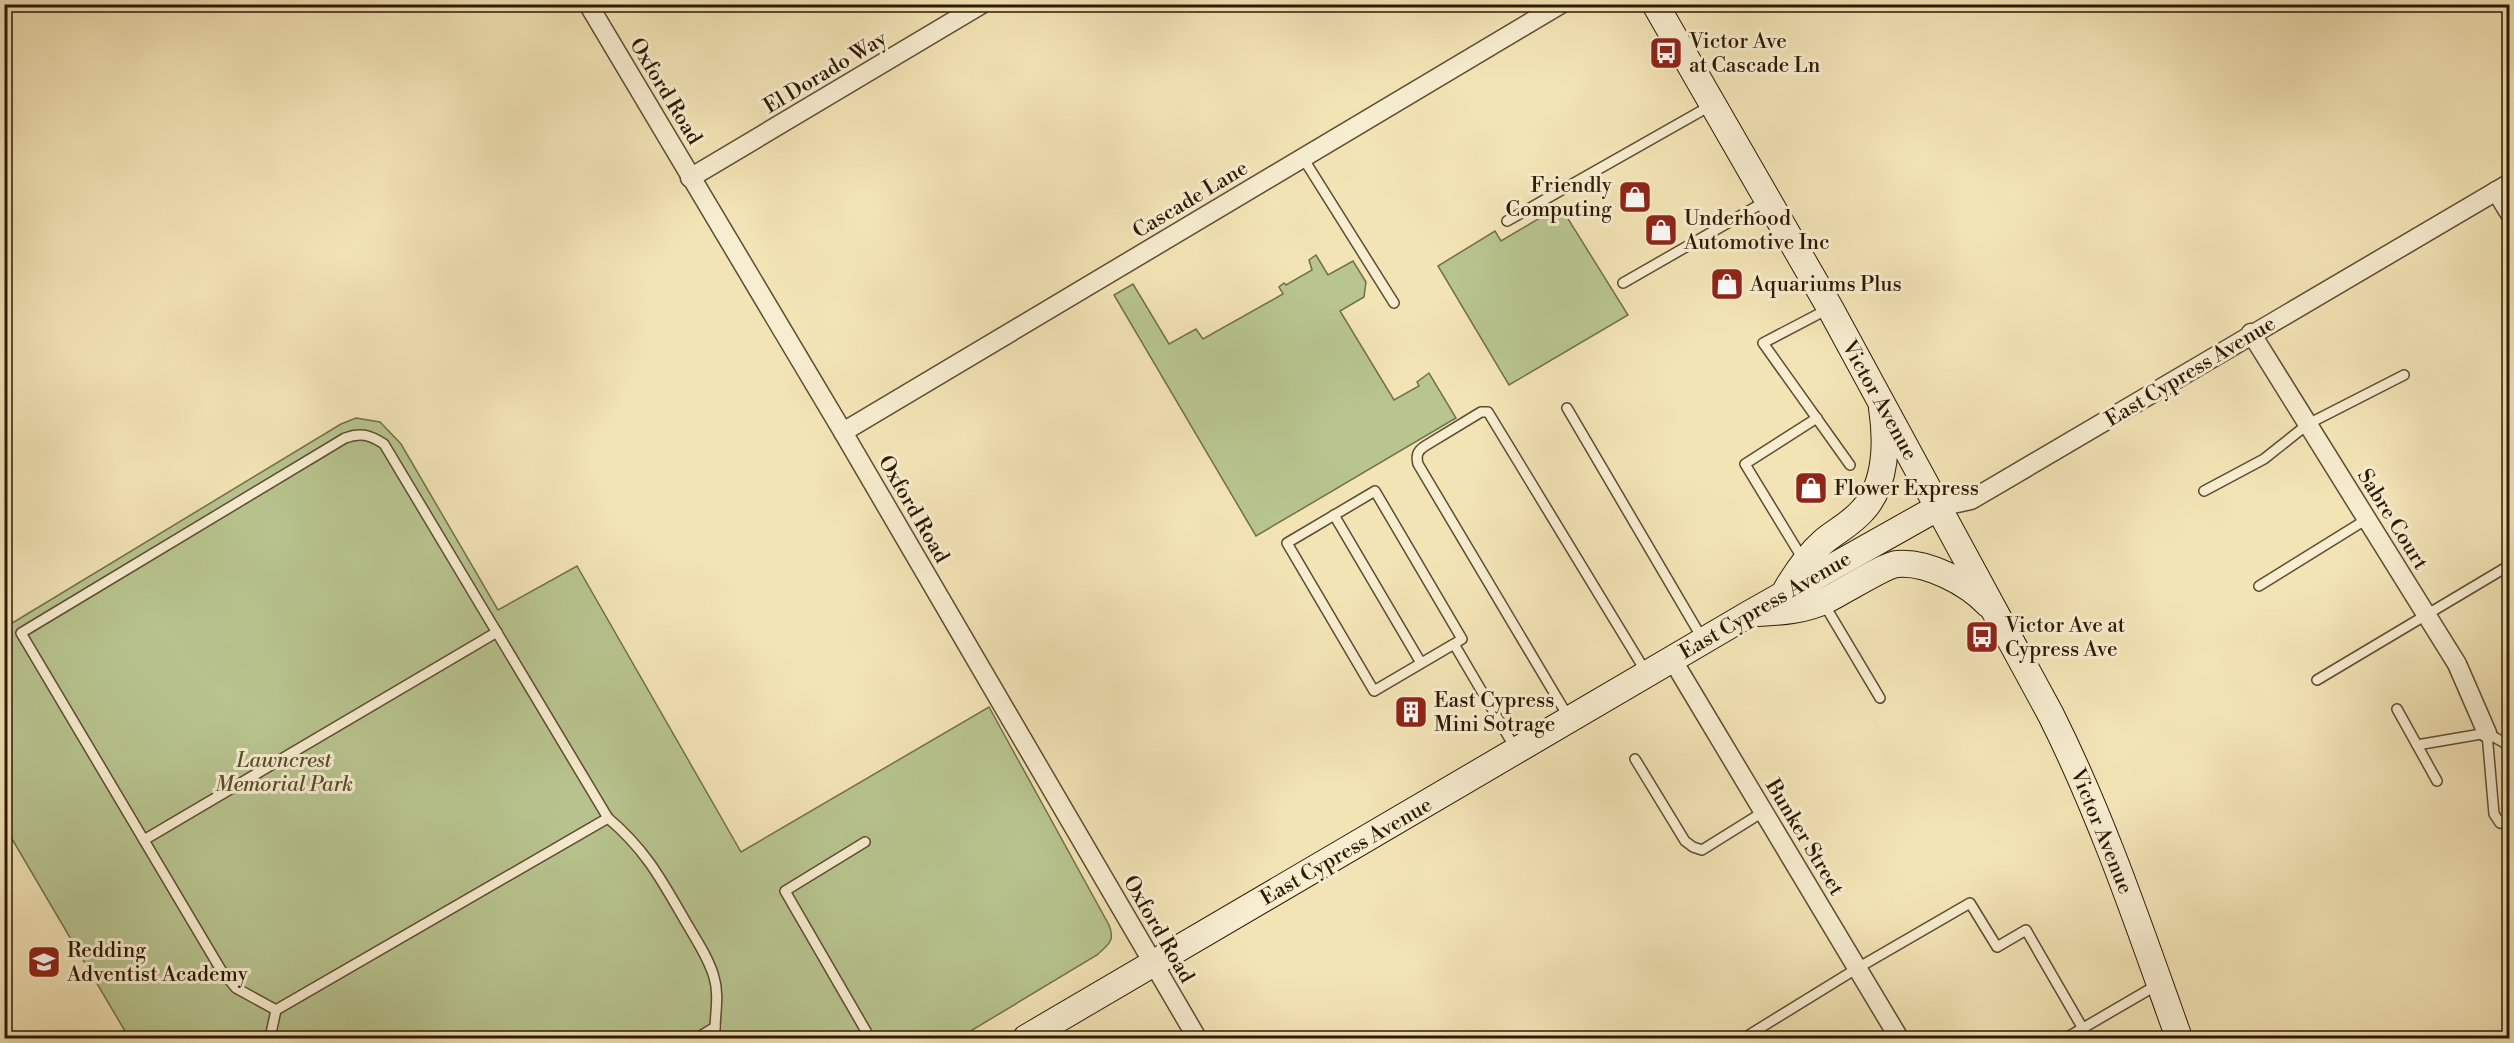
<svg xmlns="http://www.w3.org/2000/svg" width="2514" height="1043" font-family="'Libre Bodoni',serif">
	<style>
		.green { fill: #b8c590; stroke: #727049; stroke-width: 1.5 }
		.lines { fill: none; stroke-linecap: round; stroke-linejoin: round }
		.lane-casing { stroke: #5e4c2f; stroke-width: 12 }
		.street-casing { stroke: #5e4c2f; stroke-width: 21 }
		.secondary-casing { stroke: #2d1a02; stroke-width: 28 }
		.lane { stroke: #f7edd0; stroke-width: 9 }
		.street { stroke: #f7edd0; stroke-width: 18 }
		.secondary { stroke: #f7edd0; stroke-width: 26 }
		.labels { text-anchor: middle; stroke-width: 6; stroke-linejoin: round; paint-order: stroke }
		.poi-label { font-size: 21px; fill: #2d1a02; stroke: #f7edd0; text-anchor: start }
		.street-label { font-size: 21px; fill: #2d1a02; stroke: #f7edd0 }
		.park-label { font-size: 21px; font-style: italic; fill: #574d2d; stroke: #f7edd0 }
	</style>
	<rect width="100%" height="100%" fill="#f3e4b6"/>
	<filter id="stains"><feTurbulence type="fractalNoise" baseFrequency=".00333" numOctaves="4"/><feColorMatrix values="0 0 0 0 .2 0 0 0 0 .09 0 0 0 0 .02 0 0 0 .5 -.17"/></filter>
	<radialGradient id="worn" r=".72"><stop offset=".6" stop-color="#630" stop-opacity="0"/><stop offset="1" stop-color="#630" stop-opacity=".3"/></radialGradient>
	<g class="green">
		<polygon points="1560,206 1628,315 1509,385 1438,266 1495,231 1501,241"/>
		<polygon points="1316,255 1328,275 1353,261 1366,282 1364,297 1340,311 1394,400 1419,386 1417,382 1429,373 1456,418 1256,536 1114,295 1133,284 1169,344 1196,329 1203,339 1283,294 1279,287 1284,283 1286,285 1312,270 1309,260"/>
		<path d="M 356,418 L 380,422 L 401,444 L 498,610 L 577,566 L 741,852 L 989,707 L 1109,925 C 1116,942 1107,945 1097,955 L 959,1038 L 129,1038 L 5,827 L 4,628 L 341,424 Z"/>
	</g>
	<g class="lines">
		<defs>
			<g id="lane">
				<polyline points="1303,158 1394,303"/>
				<polyline points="1507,221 1710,106"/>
				<polyline points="1623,283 1766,201"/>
				<polyline points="1828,309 1763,343 1850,465"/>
				<polyline points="1567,408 1702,638"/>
				<polyline points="2204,491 2264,459 2308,424 2404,375"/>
				<polyline points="1334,515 1421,663"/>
				<polyline points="1804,561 1745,464 1817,418"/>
				<polyline points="2259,586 2367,519"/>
				<polyline points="1824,604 1880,698"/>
				<polyline points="1454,644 1462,639 1375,491 1287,543 1374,691 1454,644 1515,748"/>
				<polyline points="2317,680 2510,565"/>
				<polyline points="2397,709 2437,781"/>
				<path d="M 1569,718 L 1418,464 C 1416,456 1417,451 1425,446 L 1481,412 L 1488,412 L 1646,672"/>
				<polyline points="2487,733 2494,814 2500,823 2510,819"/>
				<polyline points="2417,745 2487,733 2510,746"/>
				<polyline points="1635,759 1685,841 1693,847 1702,850 1763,812"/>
				<polyline points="144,840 497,632"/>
				<polyline points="865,842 785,891 870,1038"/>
				<polyline points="276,1010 608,818"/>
				<path d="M 270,1038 L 276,1010 L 236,988 L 221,970 L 21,633 L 345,438 C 361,432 370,435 384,444 L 608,818 C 647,851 662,881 687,924 C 697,941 709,959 714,977 C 720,997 714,1017 715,1037 L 720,1038"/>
				<polyline points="697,1038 715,1027"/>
				<polyline points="1744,1038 1856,969 1970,903 1997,947 2026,930 2082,1027"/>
				<polyline points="2066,1038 2157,985"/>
			</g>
			<g id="street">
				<polyline points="588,4 843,432 1197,1038"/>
				<polyline points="690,178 982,4"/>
				<polyline points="2496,191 2510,214"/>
				<polyline points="2251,333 2457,664 2487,733"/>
				<polyline points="843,432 1561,4"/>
				<polyline points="1939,507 1971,500 2510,183"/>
				<polyline points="1672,659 1899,1038"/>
			</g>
			<g id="secondary">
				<path d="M 1655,4 L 1830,308 L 2051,715 C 2103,819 2140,929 2179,1038"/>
				<path d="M 1786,590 C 1796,573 1808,555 1823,542 C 1836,531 1851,524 1863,510 C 1887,484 1887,441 1882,408"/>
				<path d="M 1758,613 C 1781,612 1806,610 1826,600 C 1841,593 1885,565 1897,564 C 1927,561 1968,583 1988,604"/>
				<polyline points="1026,1038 1749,614 1939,507"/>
			</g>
		</defs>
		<use href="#lane" class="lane-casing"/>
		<use href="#street" class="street-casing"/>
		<use href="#secondary" class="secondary-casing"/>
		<use href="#lane" class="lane"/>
		<use href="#street" class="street"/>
		<use href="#secondary" class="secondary"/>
	</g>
	<defs>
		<symbol id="bus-square" viewBox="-11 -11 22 22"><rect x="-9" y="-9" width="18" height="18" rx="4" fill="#8f2418" stroke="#f7edd0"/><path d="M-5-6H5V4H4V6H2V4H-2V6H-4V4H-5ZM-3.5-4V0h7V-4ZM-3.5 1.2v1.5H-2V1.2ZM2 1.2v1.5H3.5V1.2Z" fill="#fff"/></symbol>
		<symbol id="shop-square" viewBox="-11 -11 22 22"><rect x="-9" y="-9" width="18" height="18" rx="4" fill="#8f2418" stroke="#f7edd0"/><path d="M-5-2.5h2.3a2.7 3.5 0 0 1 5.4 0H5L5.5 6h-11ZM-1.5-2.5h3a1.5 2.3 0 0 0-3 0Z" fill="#fff"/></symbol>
		<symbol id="building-square" viewBox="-11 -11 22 22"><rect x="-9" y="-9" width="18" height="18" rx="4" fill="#8f2418" stroke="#f7edd0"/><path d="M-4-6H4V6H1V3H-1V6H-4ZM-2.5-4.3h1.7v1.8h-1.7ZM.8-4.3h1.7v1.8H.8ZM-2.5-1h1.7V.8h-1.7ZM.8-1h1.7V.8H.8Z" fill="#fff"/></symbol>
		<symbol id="school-square" viewBox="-11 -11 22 22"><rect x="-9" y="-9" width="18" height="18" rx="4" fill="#8f2418" stroke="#f7edd0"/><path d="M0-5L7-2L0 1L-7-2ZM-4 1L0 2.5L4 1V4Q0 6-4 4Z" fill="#fff"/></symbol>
	</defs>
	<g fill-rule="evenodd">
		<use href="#bus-square" x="1647" y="34" width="38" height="38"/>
		<use href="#shop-square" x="1616" y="178" width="38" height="38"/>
		<use href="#shop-square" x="1642" y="211" width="38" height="38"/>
		<use href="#shop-square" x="1708" y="265" width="38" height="38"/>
		<use href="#shop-square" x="1792" y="469" width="38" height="38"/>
		<use href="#bus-square" x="1963" y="618" width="38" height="38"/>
		<use href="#building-square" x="1392" y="693" width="38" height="38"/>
		<use href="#school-square" x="25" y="943" width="38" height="38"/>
	</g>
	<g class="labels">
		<g class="poi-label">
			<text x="1689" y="48">Victor Ave<tspan x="1689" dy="24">at Cascade Ln</tspan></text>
			<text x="1612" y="192" text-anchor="end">Friendly<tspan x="1612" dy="24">Computing</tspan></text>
			<text x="1684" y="225">Underhood<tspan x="1684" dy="24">Automotive Inc</tspan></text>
			<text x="1750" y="291">Aquariums Plus</text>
			<text x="1834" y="495">Flower Express</text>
			<text x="2005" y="632">Victor Ave at<tspan x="2005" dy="24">Cypress Ave</tspan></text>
			<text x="1434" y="707">East Cypress<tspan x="1434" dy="24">Mini Sotrage</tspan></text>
			<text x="67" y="957">Redding<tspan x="67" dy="24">Adventist Academy</tspan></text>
		</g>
		<g class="street-label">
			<text transform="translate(825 72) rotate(-31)" y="7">El Dorado Way</text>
			<text transform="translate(666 91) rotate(59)" y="7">Oxford Road</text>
			<text transform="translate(1190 199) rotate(-31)" y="7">Cascade Lane</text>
			<text transform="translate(2190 371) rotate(-31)" y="7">East Cypress Avenue</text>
			<text transform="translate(1880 400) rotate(61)" y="7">Victor Avenue</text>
			<text transform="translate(914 509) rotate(60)" y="7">Oxford Road</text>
			<text transform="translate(2393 519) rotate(58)" y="7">Sabre Court</text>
			<text transform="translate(1765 605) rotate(-30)" y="7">East Cypress Avenue</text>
			<text transform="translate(2102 831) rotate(68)" y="7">Victor Avenue</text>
			<text transform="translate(1805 837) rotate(59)" y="7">Bunker Street</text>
			<text transform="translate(1346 851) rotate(-30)" y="7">East Cypress Avenue</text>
			<text transform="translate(1159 929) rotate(60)" y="7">Oxford Road</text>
		</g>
		<g class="park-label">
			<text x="284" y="767">Lawncrest<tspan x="284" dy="24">Memorial Park</tspan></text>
		</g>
	</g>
	<rect width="2514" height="1043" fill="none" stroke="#f3e4b6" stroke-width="24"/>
	<rect x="6" y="6" width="2502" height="1031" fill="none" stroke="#2d1a02" stroke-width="3"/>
	<rect x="12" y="12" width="2490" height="1019" fill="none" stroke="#2d1a02" stroke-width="1.5"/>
	<rect width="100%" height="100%" filter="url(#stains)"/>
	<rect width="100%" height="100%" fill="url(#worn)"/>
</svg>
